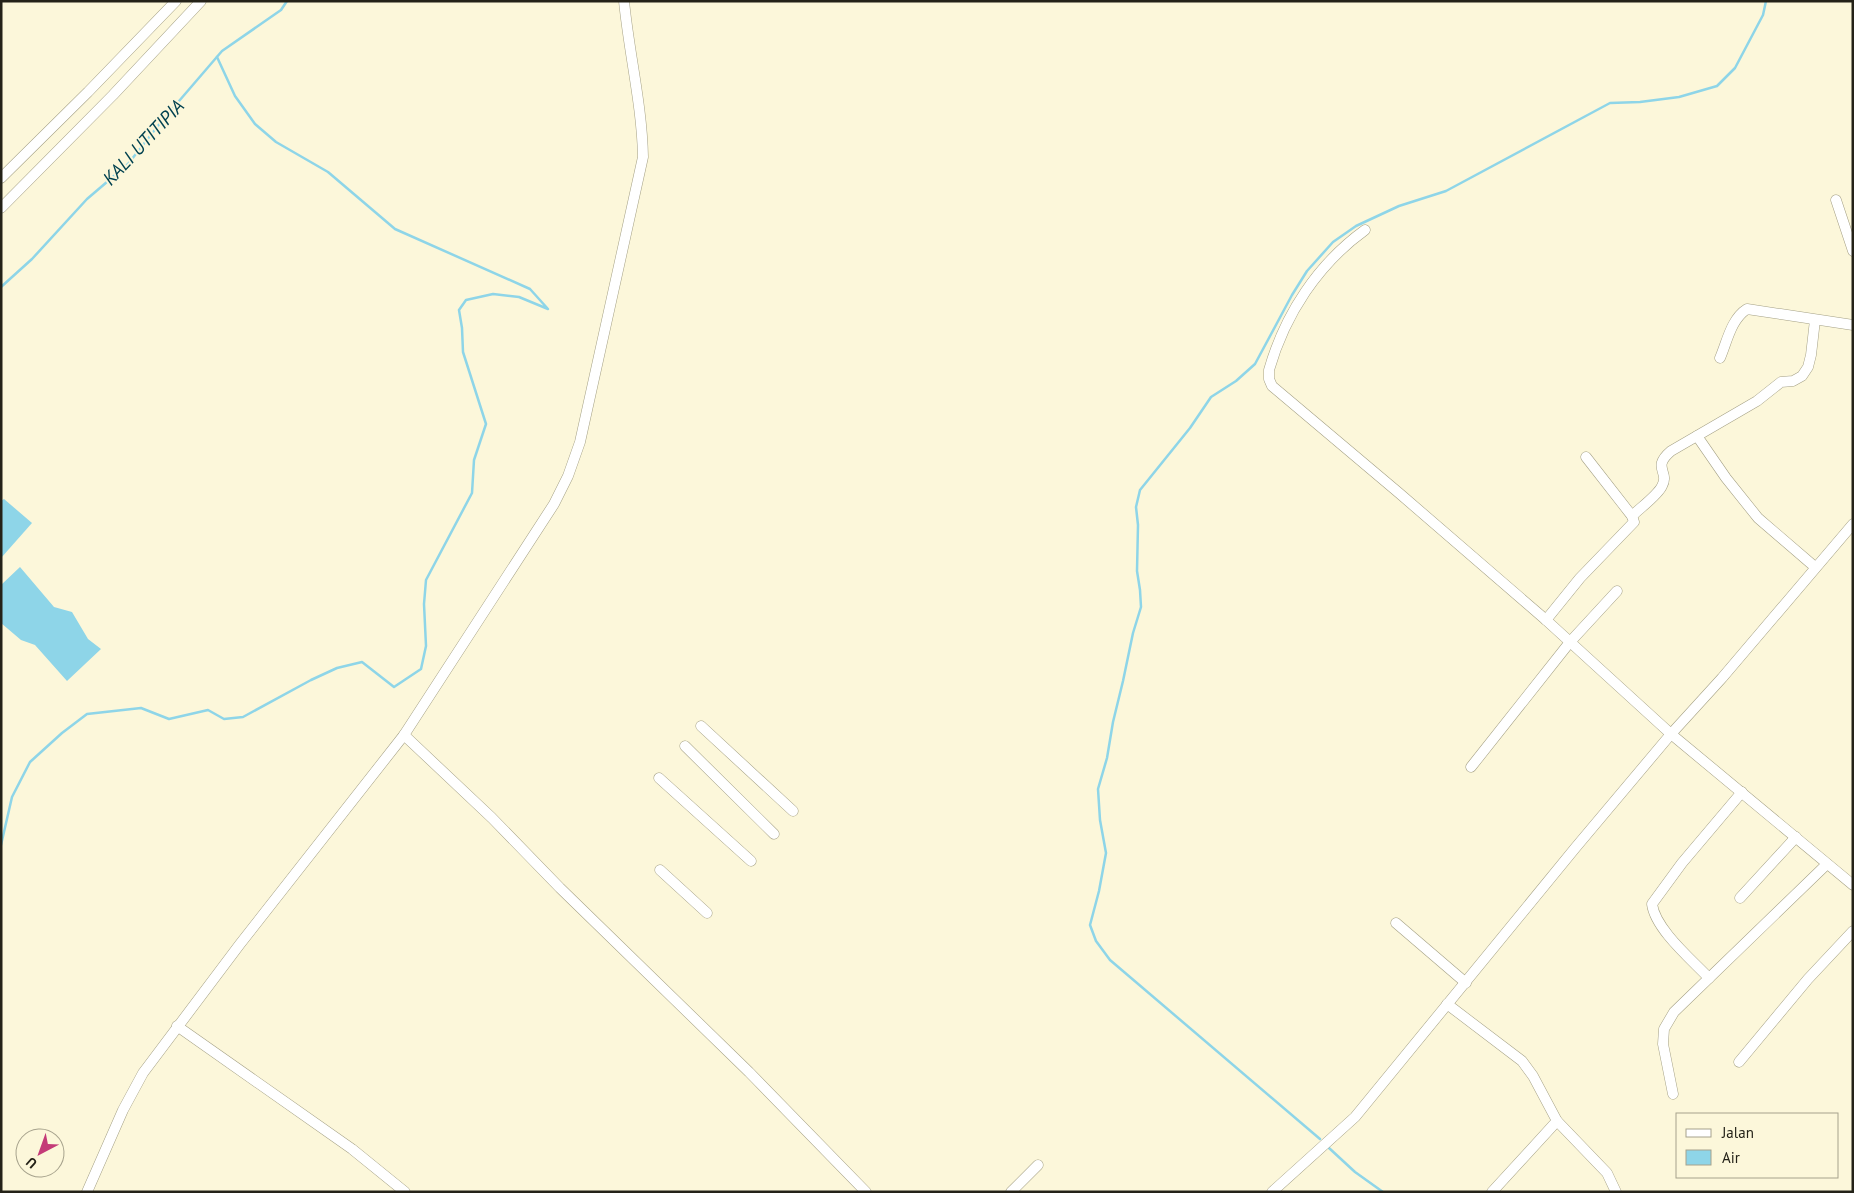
<svg xmlns="http://www.w3.org/2000/svg" width="1854" height="1193" font-family="'PT Sans',sans-serif">
	<style>
		.water { fill: #8ed5e8 }
		.lines { fill: none; stroke-linecap: round; stroke-linejoin: round }
		.stream { stroke: #8ed5e8; stroke-width: 2.5 }
		.minor-casing { stroke: #a4a085; stroke-width: 11 }
		.minor { stroke: #fff; stroke-width: 10 }
		.labels { text-anchor: middle; stroke-width: 4; stroke-linejoin: round; paint-order: stroke }
		.water-label { font-size: 19px; font-style: italic; fill: #00414f; stroke: #fcf7da }
	</style>
	<rect width="100%" height="100%" fill="#fcf7da"/>
	<g class="water">
		<polygon points="4,499 32,523 1,558 1,501"/>
		<polygon points="20,567 54,607 72,612 88,639 101,649 67,681 35,645 21,640 1,623 1,585"/>
	</g>
	<g class="lines">
		<g class="stream">
			<polyline points="1,287 32,259 87,199 128,164 161,122 222,51 281,10 287,1"/>
			<polyline points="1,845 12,797 30,762 62,733 87,714 141,708 169,719 208,710 224,719 243,717 311,680 337,668 362,662 394,687 421,669 426,646 424,604 426,580 472,493 474,460 486,424 463,352 462,328 459,310 466,300 493,294 519,297 548,309 530,289 395,229 328,172 276,142 255,124 235,96 217,57"/>
			<polyline points="1320,1139 1110,960 1096,941 1090,925 1099,891 1106,853 1100,820 1098,789 1107,758 1113,722 1123,681 1133,633 1141,607 1140,590 1137,571 1138,525 1136,507 1140,490 1190,428 1211,397 1236,381 1255,364 1292,295 1307,271 1333,242 1356,226 1399,206 1446,191 1610,103 1640,102 1679,97 1717,86 1735,68 1763,15 1766,1"/>
			<polyline points="1329,1148 1355,1172 1383,1192"/>
		</g>
		<defs>
			<g id="minor">
				<polyline points="1,178 88,92 176,1"/>
				<polyline points="1836,200 1853,251"/>
				<polyline points="1,208 113,95 201,1"/>
				<path d="M 1365,230 C 1318,264 1285,314 1269,370 L 1269,379 L 1272,386 L 1399,493 L 1546,620 L 1671,734 L 1853,885"/>
				<path d="M 1720,358 C 1727,342 1731,319 1747,309 L 1853,325"/>
				<polyline points="1697,436 1726,478 1758,518 1815,567"/>
				<path d="M 1632,516 C 1640,508 1658,495 1662,486 C 1670,471 1651,468 1671,451 L 1757,401 L 1781,382 L 1793,381 L 1802,376 L 1808,367 L 1811,355 L 1815,320"/>
				<polyline points="1546,620 1580,578 1634,522 1632,516 1586,457"/>
				<polyline points="701,726 793,811"/>
				<polyline points="404,735 492,818 560,888 749,1072 866,1192"/>
				<polyline points="685,746 774,834"/>
				<polyline points="1471,767 1570,642 1617,591"/>
				<polyline points="659,778 751,861"/>
				<polyline points="660,870 707,913"/>
				<polyline points="1740,898 1796,837"/>
				<polyline points="1396,923 1466,983"/>
				<path d="M 1709,978 C 1692,960 1655,929 1652,904 L 1682,863 L 1742,792"/>
				<polyline points="1447,1004 1522,1061 1533,1076 1557,1121 1607,1173 1616,1192"/>
				<polyline points="177,1026 352,1149 405,1192"/>
				<polyline points="1739,1062 1808,979 1853,931"/>
				<polyline points="1673,1094 1663,1044 1664,1029 1674,1012 1827,864"/>
				<path d="M 87,1192 L 123,1110 L 143,1073 L 240,944 L 404,735 L 554,504 L 568,476 L 580,442 L 643,157 C 642,105 629,53 624,1"/>
				<polyline points="1011,1192 1038,1165"/>
				<polyline points="1272,1192 1355,1117 1576,847 1671,734 1722,678 1853,524"/>
				<polyline points="1492,1192 1557,1121"/>
			</g>
		</defs>
		<use href="#minor" class="minor-casing"/>
		<use href="#minor" class="minor"/>
	</g>
	<g class="labels">
		<g class="water-label">
			<text transform="translate(143 142) rotate(-47)" y="7">KALI UTITIPIA</text>
		</g>
	</g>
	<rect width="1854" height="1193" fill="none" stroke="#242218" stroke-width="5"/>
	<rect x="1676" y="1113" width="162" height="65" fill="#fcf7da" stroke="#a6a28c"/>
	<rect x="1686" y="1129" width="25" height="8" fill="#ffffff" stroke="#a6a28c"/>
	<text x="1722" y="1138" font-size="15" fill="#242218">Jalan</text>
	<rect x="1686" y="1150" width="25" height="15" fill="#8ed5e8" stroke="#a6a28c"/>
	<text x="1722" y="1163" font-size="15" fill="#242218">Air</text>
	<g transform="translate(40 1153) rotate(221)"><circle r="24" fill="#fcf7da" stroke="#a6a28c"/>
	<path d="M0-4L9 19L0 12L-9 19Z" fill="#c43b77"/>
	<text y="-8" font-size="14" font-weight="bold" text-anchor="middle" fill="#242218">U</text>
	</g>
</svg>
